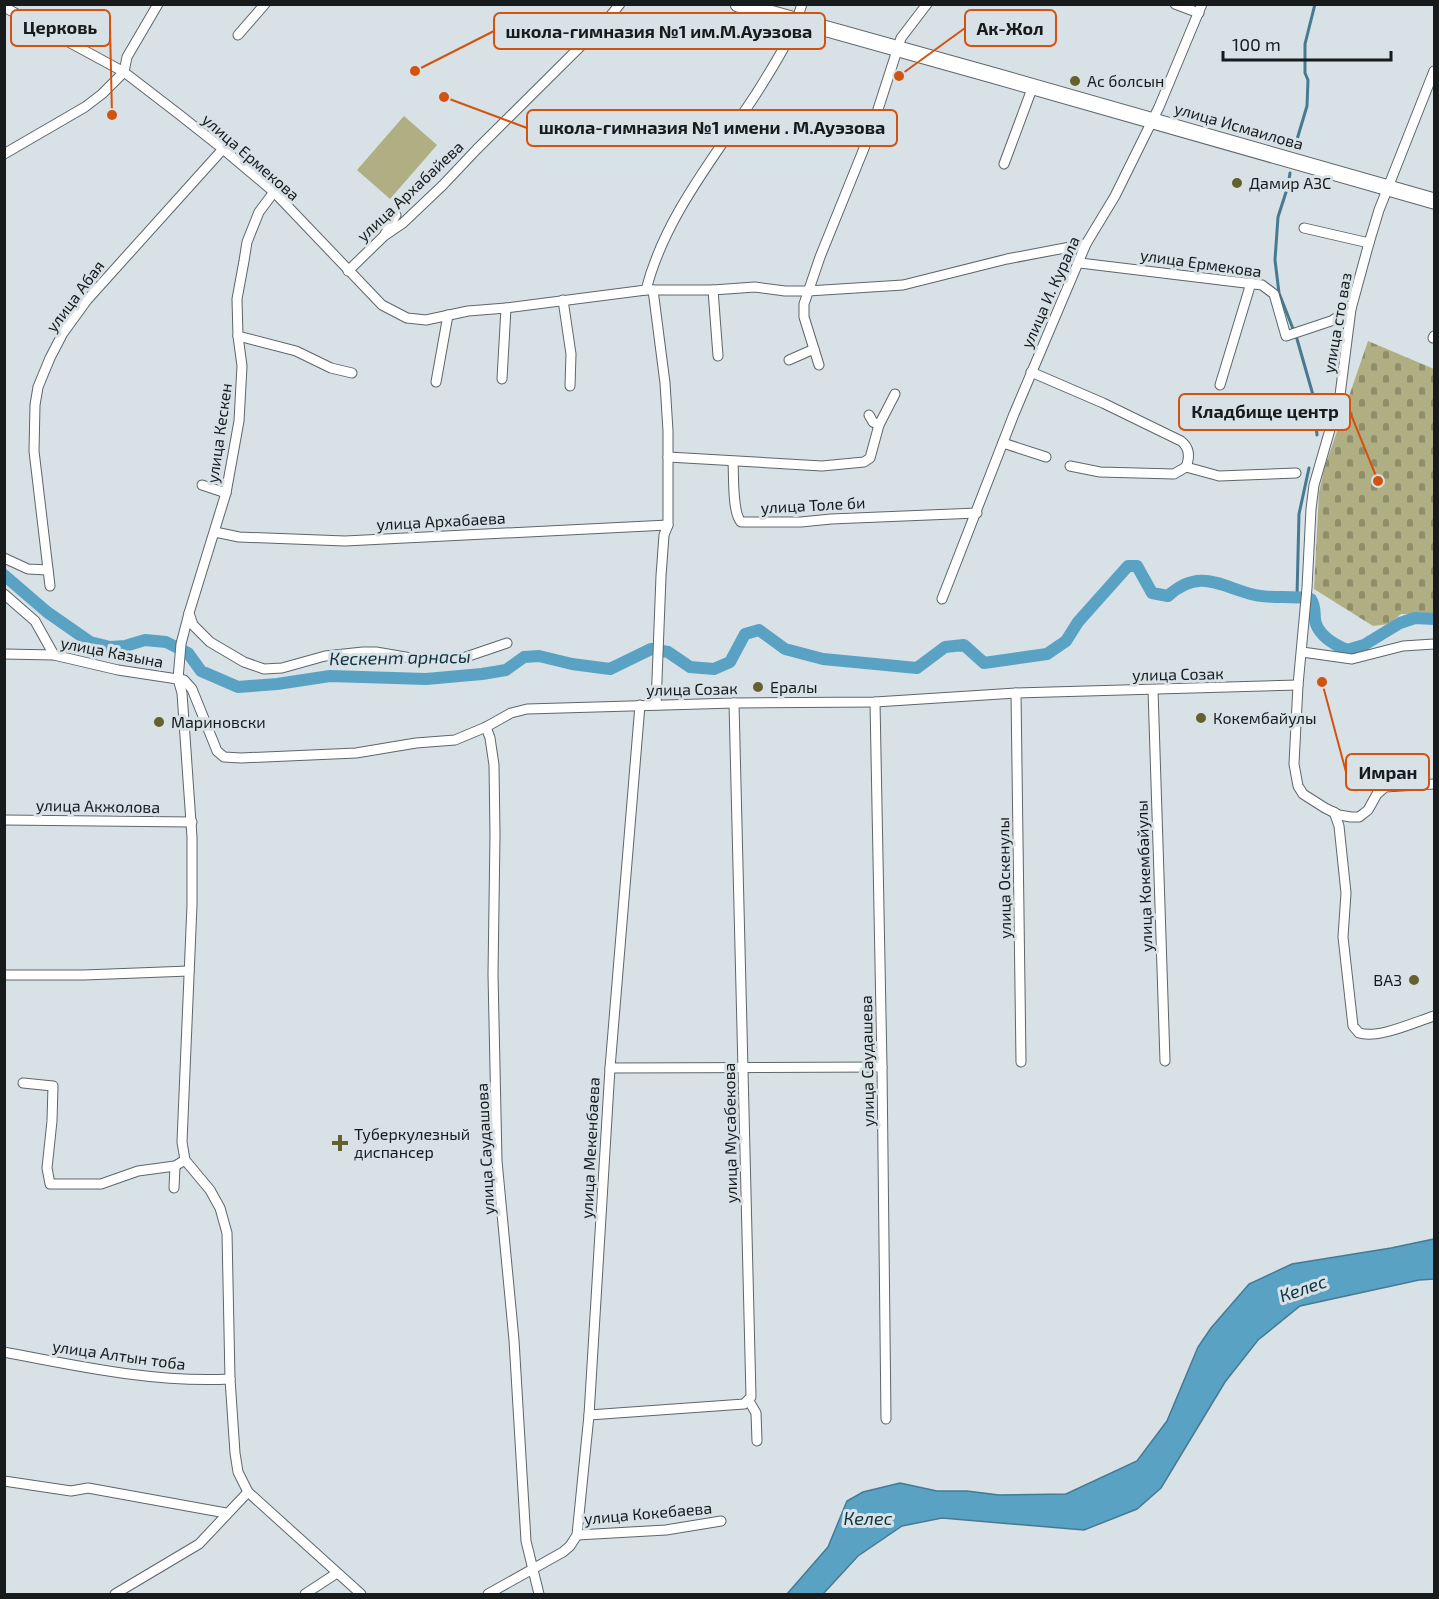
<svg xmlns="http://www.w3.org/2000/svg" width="1439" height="1599" font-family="'Exo 2',sans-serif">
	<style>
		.green { fill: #b0af84 }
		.cemetery { fill: url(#cemetery-stones) }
		.water { fill: #5aa2c4; stroke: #467a92; stroke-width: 1.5 }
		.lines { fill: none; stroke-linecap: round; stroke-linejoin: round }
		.stream { stroke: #467a92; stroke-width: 3 }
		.canal { stroke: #5aa2c4; stroke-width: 12 }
		.minor-casing { stroke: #5e666a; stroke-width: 11 }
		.primary-casing { stroke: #5e666a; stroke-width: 17 }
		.minor { stroke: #fff; stroke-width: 9 }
		.primary { stroke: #fff; stroke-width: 15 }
		.poi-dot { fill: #63612e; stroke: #d7e1e6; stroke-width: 2 }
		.labels { text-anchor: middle; stroke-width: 6; stroke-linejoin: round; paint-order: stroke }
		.poi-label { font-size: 16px; fill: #171b1c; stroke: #d7e1e6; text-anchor: start }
		.street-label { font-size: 16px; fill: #171b1c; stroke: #d7e1e6 }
		.water-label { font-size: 18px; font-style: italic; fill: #0f3240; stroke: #d7e1e6 }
		.leader { fill: none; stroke: #d3530e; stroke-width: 2 }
		.callout-dot { fill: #d3530e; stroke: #d7e1e6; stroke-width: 2 }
		.callout { fill: #d7e1e6; stroke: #d3530e; stroke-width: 2 }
		.callout-label { font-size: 18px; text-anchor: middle; font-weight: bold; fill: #171b1c }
	</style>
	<defs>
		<pattern id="cemetery-stones" width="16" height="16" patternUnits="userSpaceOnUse" patternTransform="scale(1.5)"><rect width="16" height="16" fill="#b0af84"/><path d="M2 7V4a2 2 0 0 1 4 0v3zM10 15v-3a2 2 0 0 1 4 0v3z" fill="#8e8e6b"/></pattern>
	</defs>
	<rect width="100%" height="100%" fill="#d7e1e6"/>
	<polygon class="green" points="404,116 437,145 390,199 357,170"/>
	<polygon class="cemetery" points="1368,341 1434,369 1434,615 1401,614 1389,624 1373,626 1314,589 1319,493 1324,469"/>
	<polygon class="water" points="1434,1239 1434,1279 1419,1280 1300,1306 1258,1340 1225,1382 1161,1488 1137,1509 1084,1530 942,1518 902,1526 858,1556 823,1594 787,1594 828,1547 847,1501 863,1492 900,1483 937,1491 967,1491 999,1495 1066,1494 1137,1461 1167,1421 1198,1347 1211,1328 1249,1284 1292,1264 1391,1248"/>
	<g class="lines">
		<g class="stream">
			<polyline points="1295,146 1307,106 1308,80 1305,73 1305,44 1315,4"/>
			<polyline points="1290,173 1288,186 1278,217 1275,260 1279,293 1297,339 1313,395 1317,435"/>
			<polyline points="1297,596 1299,514 1309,468"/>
		</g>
		<path class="canal" d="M 4,575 L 47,612 L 90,642 L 110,647 L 125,646 L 145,640 L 166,642 L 188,653 L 201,671 L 238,687 L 277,684 L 330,676 L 426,679 L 482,674 L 506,670 L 524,657 L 539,656 L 572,664 L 610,669 L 651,649 L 668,652 L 690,667 L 714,669 L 730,662 L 745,634 L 759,630 L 785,649 L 823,659 L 917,668 L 945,647 L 964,645 L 984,663 L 1047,654 L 1066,641 L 1078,622 L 1128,566 L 1137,566 L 1152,593 L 1168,596 C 1200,567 1221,587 1255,595 C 1273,599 1293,595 1311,599 C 1317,609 1313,615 1316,624 C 1321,637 1335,645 1347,650 L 1364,645 L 1400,623 L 1415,618 L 1434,619"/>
		<defs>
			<g id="minor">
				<polyline points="1175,4 1199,13"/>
				<polyline points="4,7 124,72 176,112 223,149 274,192 382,305 407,318 426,320 468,311 506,308 646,290 713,290 755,287 785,291 808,291 903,285 1007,259 1086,244"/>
				<polyline points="238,35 265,4"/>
				<polyline points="1434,71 1379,210 1369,243 1351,309 1340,395 1314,485 1311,509 1307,588 1298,685 1294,764 1298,786 1303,794 1325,808 1339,815 1351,817 1359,817 1363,814 1368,810 1377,794 1385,787 1434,784"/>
				<polyline points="4,154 85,107 102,94 124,72 127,57 158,4"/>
				<polyline points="1004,164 1033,86"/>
				<polyline points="274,192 259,212 247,242 244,261 237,299 238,336 242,366 239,421 226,493 189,613 181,644 178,679 182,693 192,837 192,905 182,1142 185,1160 210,1190 220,1208 227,1233 230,1379 235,1453 238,1472 248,1492 361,1594"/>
				<polyline points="1304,228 1369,243"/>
				<polyline points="385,234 396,215"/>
				<polyline points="1080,263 1262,285 1274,294 1286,336 1331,321 1351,309"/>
				<polyline points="348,271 384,236 403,223 443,185 477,149 606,21 620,4"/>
				<path d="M 646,290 C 664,218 716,155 756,94 C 774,65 792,38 802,4"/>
				<polyline points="653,290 665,383 668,431 668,525 664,535 661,576 656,705"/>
				<polyline points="713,290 718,356"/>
				<polyline points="563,300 571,354 570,386"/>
				<polyline points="238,336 296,351 331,368 352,373"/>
				<polyline points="1433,338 1434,336"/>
				<polyline points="789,360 814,349"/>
				<polyline points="819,365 804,317 804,304 820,257 871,131 901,38 927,4"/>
				<path d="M 1031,372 L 1103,403 L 1181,441 C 1190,448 1190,457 1186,467"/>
				<polyline points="502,379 506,308"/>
				<polyline points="436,382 448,315"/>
				<polyline points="1220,385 1251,283"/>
				<polyline points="869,415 873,422 879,425"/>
				<polyline points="1003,443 1046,457"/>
				<polyline points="668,457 822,466 864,462 870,458 879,425 895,394"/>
				<path d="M 733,462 C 734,476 732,512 741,522 L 801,522 L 831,519 L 977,513"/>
				<polyline points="1070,466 1100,472 1174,474 1186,467"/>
				<polyline points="1186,467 1219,476 1296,473"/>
				<polyline points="202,485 226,493"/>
				<polyline points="215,532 239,537 345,541 668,525"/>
				<polyline points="4,558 28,569 48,570"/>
				<polyline points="50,586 34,451 35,405 38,387 50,358 63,333 87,300 223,149"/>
				<polyline points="4,594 35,621 54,655"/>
				<polyline points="942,599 1014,414 1086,244 1115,196 1159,107 1202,4"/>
				<polyline points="189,613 193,625 210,642 244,662 264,669 282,668 325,656 363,652 376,652 411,658 460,659 507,643"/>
				<polyline points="1302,652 1352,659 1403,646 1434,644"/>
				<polyline points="4,654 54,655 118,670 184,680 192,689 217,751 224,757 241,758 356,753 416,743 455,740 486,727 511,713 527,709 734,703 875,702 1016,693 1298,685"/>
				<polyline points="1153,690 1165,1061"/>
				<polyline points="1016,693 1021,1062"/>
				<polyline points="875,702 882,1067 886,1419"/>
				<polyline points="486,727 490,738 494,765 495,835 493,974 497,1161 514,1340 526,1541 539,1594"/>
				<path d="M 1334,812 L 1339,826 L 1346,893 L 1343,937 L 1353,1026 L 1359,1033 C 1379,1039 1415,1022 1434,1016"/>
				<polyline points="4,820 192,822"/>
				<polyline points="4,975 84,975 189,971"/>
				<polyline points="610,1068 882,1067"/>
				<polyline points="23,1083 53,1086 52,1121 47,1168 50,1184 101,1184 138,1171 175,1166 185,1160"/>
				<polyline points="174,1188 175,1166"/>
				<path d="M 4,1352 C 78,1366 154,1383 230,1379"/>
				<polyline points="749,1401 756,1413 757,1441"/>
				<polyline points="589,1415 744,1404 751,1397 734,703"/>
				<polyline points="4,1481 71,1491 88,1488 226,1513"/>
				<polyline points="577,1535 666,1530 721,1521"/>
				<polyline points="115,1594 199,1544 248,1492"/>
				<polyline points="305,1594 337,1573"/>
				<polyline points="488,1594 563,1552 570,1546 577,1535 589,1415 610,1068 640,705"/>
			</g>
			<polyline id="primary" points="738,4 992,75 1434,201"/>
		</defs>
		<use href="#minor" class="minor-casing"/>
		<use href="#primary" class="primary-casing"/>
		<use href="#minor" class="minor"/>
		<use href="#primary" class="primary"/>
	</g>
	<g class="poi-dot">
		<circle cx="1075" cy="81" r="6"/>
		<circle cx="1237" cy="183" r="6"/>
		<circle cx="758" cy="687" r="6"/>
		<circle cx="1201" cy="718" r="6"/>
		<circle cx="159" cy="722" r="6"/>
		<circle cx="1414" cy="980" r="6"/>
		<path d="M337 1134h6v6h6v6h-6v6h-6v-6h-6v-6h6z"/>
	</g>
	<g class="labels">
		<g class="poi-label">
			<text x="1087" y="87">Ас болсын</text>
			<text x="1249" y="189">Дамир АЗС</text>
			<text x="770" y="693">Ералы</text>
			<text x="1213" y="724">Кокембайулы</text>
			<text x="171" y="728">Мариновски</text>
			<text x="1402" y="986" text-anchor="end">ВАЗ</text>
			<text x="354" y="1140">Туберкулезный<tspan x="354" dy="18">диспансер</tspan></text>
		</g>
		<g class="street-label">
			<text transform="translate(1239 126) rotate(16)" y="6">улица Исмаилова</text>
			<text transform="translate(251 157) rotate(41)" y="6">улица Ермекова</text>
			<text transform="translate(410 191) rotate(-43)" y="6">улица Архабайева</text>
			<text transform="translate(1201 263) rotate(8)" y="6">улица Ермекова</text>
			<text transform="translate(1050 292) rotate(-66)" y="6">улица И. Курала</text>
			<text transform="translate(75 296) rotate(-53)" y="6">улица Абая</text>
			<text transform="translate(1337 323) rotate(-80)" y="6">улица сто ваз</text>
			<text transform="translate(219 433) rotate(-82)" y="6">улица Кескен</text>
			<text transform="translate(813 505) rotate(-3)" y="6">улица Толе би</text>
			<text transform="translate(441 521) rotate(-3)" y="6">улица Архабаева</text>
			<text transform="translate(112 652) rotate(11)" y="6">улица Казына</text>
			<text transform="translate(1178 674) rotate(-1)" y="6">улица Созак</text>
			<text transform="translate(692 689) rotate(-1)" y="6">улица Созак</text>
			<text transform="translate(98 806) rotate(1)" y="6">улица Акжолова</text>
			<text transform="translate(1144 876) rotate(-92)" y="6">улица Кокембайулы</text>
			<text transform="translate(1004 878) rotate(-91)" y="6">улица Оскенулы</text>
			<text transform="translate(867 1061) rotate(-91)" y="6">улица Саудашева</text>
			<text transform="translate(730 1133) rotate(-91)" y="6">улица Мусабекова</text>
			<text transform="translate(590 1148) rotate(-87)" y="6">улица Мекенбаева</text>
			<text transform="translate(485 1149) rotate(-93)" y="6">улица Саудашова</text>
			<text transform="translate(119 1355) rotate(8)" y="6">улица Алтын тоба</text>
			<text transform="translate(648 1513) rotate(-5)" y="6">улица Кокебаева</text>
		</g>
		<g class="water-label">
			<text transform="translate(400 658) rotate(-1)" y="6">Кескент арнасы</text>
			<text transform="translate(1303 1289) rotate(-19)" y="6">Келес</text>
			<text x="868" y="1525">Келес</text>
		</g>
	</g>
	<path class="leader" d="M112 115L110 28M899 76L965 28M415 71L494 31M444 97L527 128M1378 481L1350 412M1322 682L1346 772"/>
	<g class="callout-dot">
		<circle cx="112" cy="115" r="6"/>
		<circle cx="899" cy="76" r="6"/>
		<circle cx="415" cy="71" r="6"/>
		<circle cx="444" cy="97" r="6"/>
		<circle cx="1378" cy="481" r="6"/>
		<circle cx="1322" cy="682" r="6"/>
	</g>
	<g class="callout">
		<rect x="11" y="10" width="99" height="36" rx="6"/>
		<rect x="965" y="10" width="91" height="36" rx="6"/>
		<rect x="494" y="13" width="331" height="36" rx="6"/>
		<rect x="527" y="110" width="370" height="36" rx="6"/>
		<rect x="1179" y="394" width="171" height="36" rx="6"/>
		<rect x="1346" y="754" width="83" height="36" rx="6"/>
	</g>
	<g class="callout-label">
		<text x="60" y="34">Церковь</text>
		<text x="1010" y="35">Ак-Жол</text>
		<text x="659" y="38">школа-гимназия №1 им.М.Ауэзова</text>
		<text x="712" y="134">школа-гимназия №1 имени . М.Ауэзова</text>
		<text x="1265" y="418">Кладбище центр</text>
		<text x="1388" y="779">Имран</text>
	</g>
	<rect width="1439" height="1599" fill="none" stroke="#171b1c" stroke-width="12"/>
	<path d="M1223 51v9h168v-9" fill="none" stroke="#171b1c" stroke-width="3"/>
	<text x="1232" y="51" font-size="18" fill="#171b1c" stroke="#d7e1e6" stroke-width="4.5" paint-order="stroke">100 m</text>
</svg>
